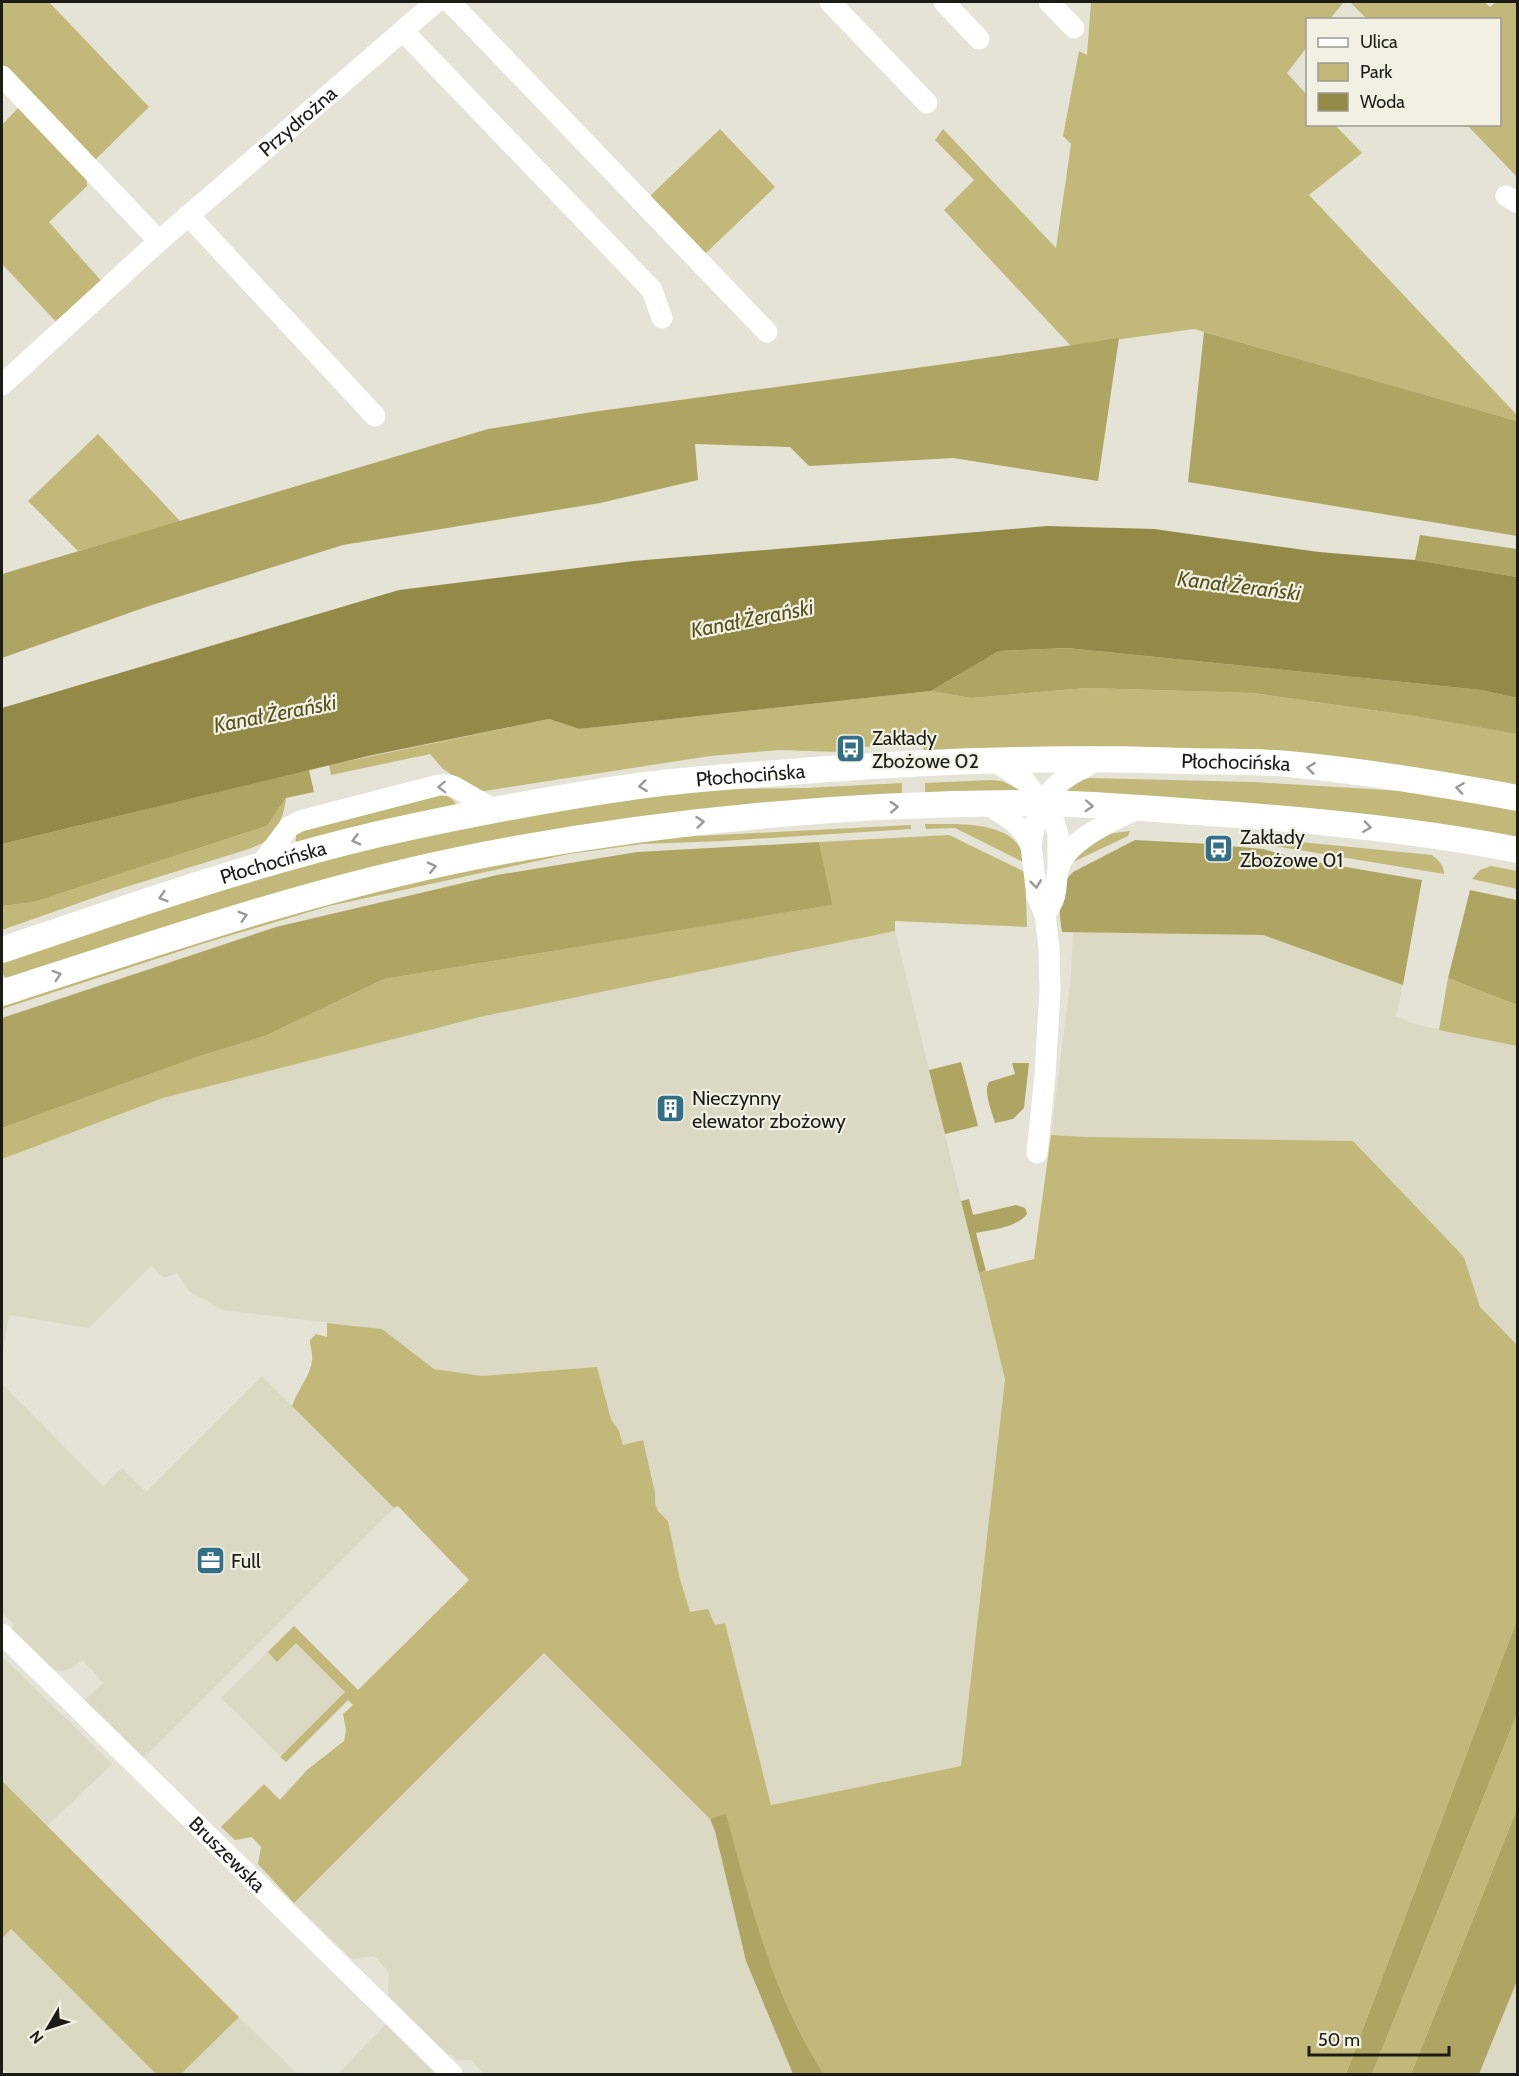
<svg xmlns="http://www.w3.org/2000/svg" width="1519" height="2076" font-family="Cabin,sans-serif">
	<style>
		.built { fill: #dbd9c4 }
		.green { fill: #c1b879 }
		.forest { fill: #afa562 }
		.water { fill: #938a47 }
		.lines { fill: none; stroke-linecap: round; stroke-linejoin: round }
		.minor { stroke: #fff; stroke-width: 21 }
		.major { stroke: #fff; stroke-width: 26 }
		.oneway { stroke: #999997 }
		.labels { text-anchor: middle; stroke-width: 4.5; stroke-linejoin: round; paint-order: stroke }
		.street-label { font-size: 20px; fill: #1c1c17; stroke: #f2f0e3 }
		.poi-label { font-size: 20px; fill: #1c1c17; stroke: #f2f0e3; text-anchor: start }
		.water-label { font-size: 21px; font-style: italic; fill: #57501c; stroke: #f2f0e3 }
	</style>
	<rect width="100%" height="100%" fill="#e5e3d6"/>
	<g class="built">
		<polygon points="895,931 1005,1379 961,1766 771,1805 725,1623 715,1626 690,1613 680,1579 668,1521 658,1511 655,1503 655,1493 642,1440 623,1445 619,1431 611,1419 597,1367 482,1376 434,1369 382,1329 222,1310 189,1291 177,1273 164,1278 151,1266 89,1328 9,1315 3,1351 2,1350 2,1159 163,1098 480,1017"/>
		<polygon points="1073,931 1263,935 1403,985 1396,1016 1414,1024 1517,1046 1517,1345 1480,1307 1464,1257 1086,1137 1051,1135 1071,975"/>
		<polygon points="262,1376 394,1508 143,1759 85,1706 85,1700 103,1683 92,1670 82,1660 72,1668 63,1671 48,1669 9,1630 14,1625 2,1612 2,1384 103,1486 122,1468 146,1492"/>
		<polygon points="294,1626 358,1690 286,1762 221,1698"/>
		<polygon points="544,1653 710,1819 715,1831 746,1961 793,2074 484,2074 471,2060 456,2060 451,2054 449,2056 388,1995 389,1972 374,1956 352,1959 294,1903"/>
		<polygon points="2,1656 112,1764 47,1826 2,1781"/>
		<polygon points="10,1929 156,2074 8,2074 2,2068 2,1938"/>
		<polygon points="1517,1981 1517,2074 1479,2074"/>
		<polygon points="239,2017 298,2074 181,2074"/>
		<polygon points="386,2024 435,2074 338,2074"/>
	</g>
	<g class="green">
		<polygon points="2,2 49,2 149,107 94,161 2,65"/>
		<polygon points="1091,2 1344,2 1330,19 1308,20 1307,47 1287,73 1307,95 1308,124 1335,125 1362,153 1309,195 1517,415 1517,421 1194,329 1071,346 944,210 974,180 935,140 943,129 1056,248 1071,144 1063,136 1079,51 1087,55"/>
		<polygon points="1350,2 1484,2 1490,7 1496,2 1517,2 1517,177 1467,125 1500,124 1500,20 1367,19"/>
		<polygon points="20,106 86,174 87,186 49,222 104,284 60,326 2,264 2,125"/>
		<polygon points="720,129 775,187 705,254 649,197"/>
		<polygon points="98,434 181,522 78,551 28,501"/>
		<polygon points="1087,688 1253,693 1414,716 1518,734 1517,787 1248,751 1122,746 1034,747 924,751 923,746 839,747 839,752 780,750 710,756 478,792 443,769 430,754 331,775 329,765 549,719 579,729 931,691 971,698"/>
		<path d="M 1089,778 L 1253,782 L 1402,791 L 1517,809 L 1517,839 L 1063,795 C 1069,784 1079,781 1089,778 Z"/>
		<polygon points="991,780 1002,781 1020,790 1019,795 925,797 925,783"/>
		<path d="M 902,783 L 902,797 C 799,802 696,809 593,824 L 9,980 L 2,974 L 2,963 L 4,961 L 238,884 L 334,856 L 405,840 L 570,807 L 701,789 L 807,788 Z"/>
		<path d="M 437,795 C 445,795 451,796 456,804 L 451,809 L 301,844 L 296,842 L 296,835 L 306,828 Z"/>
		<path d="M 286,798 C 285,812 278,830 268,839 C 263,844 255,846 249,849 L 113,891 L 2,930 L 2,906 L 34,902 L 267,826 Z"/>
		<path d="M 925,824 C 959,825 1018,818 1027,864 L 955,828 L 926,829 Z"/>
		<polygon points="911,825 911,829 722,841 642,844 569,854 329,906 202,944 2,1009 2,1005 259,921 431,877 641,839"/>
		<polygon points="1130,831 1128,836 1071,863 1076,855 1106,834"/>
		<polygon points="949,835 1025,872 1027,927 895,921 895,931 480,1017 163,1098 2,1159 2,1128 197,1057 265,1036 384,979 831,905 819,842"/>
		<path d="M 1261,838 L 1432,855 C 1438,860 1444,865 1444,874 L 1269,845 Z"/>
		<polygon points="1491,866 1517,871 1517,889 1472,879 1480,870"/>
		<polygon points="1448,978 1517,1005 1517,1046 1439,1030"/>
		<path d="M 1051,1135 L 1086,1137 L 1353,1141 L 1464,1257 L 1480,1307 L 1517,1345 L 1517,1620 L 1346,2074 L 824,2074 C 772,1994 750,1906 726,1815 L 710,1819 L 544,1653 L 294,1903 L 258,1864 L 261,1847 L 252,1837 L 235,1840 L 221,1827 L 264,1784 L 280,1800 L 307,1770 L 344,1741 L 346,1730 L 343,1714 L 353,1705 L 348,1700 L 286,1762 L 280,1757 L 345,1692 L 296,1643 L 277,1662 L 268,1652 L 294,1626 L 358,1690 L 469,1580 L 398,1506 L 394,1508 L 292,1406 C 297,1391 311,1375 312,1360 C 313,1353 310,1347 310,1340 L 316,1334 L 327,1337 L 327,1323 L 382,1329 L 434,1369 L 482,1376 L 597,1367 L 611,1419 L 619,1431 L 623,1445 L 643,1440 L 655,1493 L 655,1503 L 658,1511 L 668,1521 L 680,1579 L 690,1612 L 708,1609 L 715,1625 L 725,1623 L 771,1805 L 961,1766 L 1005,1379 L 979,1273 L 1034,1259 Z"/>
		<polygon points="1517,1714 1517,1809 1411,2074 1372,2074"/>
		<polygon points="2,1781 239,2017 181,2074 156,2074 11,1929 2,1938"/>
	</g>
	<g class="forest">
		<polygon points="1204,332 1517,421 1517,536 1188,482"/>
		<polygon points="1119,338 1098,481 953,458 809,466 790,447 695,444 698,480 600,503 343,545 146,607 2,658 2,574 488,429 592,412 945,364"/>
		<polygon points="1420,535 1517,549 1517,577 1415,560"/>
		<polygon points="1067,648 1481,690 1517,698 1517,734 1414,716 1253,693 1087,688 971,698 931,691 999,651"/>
		<polygon points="309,770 314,792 286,798 267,826 34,902 2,906 2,844"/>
		<path d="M 1135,840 L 1209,844 L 1209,850 L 1229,852 L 1230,846 L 1263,849 L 1299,859 L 1422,880 L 1403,985 L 1263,935 L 1062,932 C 1059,911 1056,888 1073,872 Z"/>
		<polygon points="819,842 832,905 384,979 265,1036 197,1057 2,1128 2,1018 276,927 497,875 637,852"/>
		<polygon points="1470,890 1517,900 1517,1005 1448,978"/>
		<polygon points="961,1062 978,1126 945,1134 929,1070"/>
		<path d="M 1012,1063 L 1029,1063 L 1024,1108 L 1013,1119 L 995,1123 C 992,1111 983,1093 989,1082 L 1015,1074 Z"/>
		<path d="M 969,1199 L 973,1215 L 1016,1205 L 1025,1208 L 1027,1214 C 1016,1228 993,1229 976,1233 L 986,1271 L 979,1273 L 961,1201 Z"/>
		<polygon points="1517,1620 1517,1714 1372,2074 1346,2074"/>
		<polygon points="1517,1809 1517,1981 1479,2074 1411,2074"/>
		<path d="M 726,1814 C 751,1906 772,1994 824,2074 L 793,2074 L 746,1961 L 715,1831 L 710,1819 Z"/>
	</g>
	<polygon class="water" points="1047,526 1154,529 1319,552 1415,560 1517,577 1517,698 1481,690 1067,648 999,651 931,691 579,729 549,719 368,756 2,844 2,708 399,590 634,561"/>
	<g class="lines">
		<g class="minor">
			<polyline points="450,2 767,332"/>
			<polyline points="830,2 927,103"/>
			<polyline points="944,2 979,39"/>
			<polyline points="1049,2 1074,28"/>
			<polyline points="403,31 652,290 662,318"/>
			<path id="s1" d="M 2,76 L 159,241 L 436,2"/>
			<polyline points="1506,196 1518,203"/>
			<polyline points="188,215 375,416"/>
			<polyline points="2,385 159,241"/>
			<polyline points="993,760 1025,781 1053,819 1058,834 1058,869"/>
			<polyline points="987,804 1013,821 1025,834 1031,846 1037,896 1045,915 1049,948 1050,990 1045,1075 1037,1153"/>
			<path d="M 1031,846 C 1039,792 1052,784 1098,760"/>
			<polyline points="259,867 289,827 300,821 439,785 449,785 455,787 495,810"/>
			<path d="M 1045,915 C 1048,910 1052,904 1054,898 C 1057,889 1056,879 1058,870 C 1066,840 1114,820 1139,808"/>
			<path id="s2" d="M 2,1634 L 452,2074"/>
		</g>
		<g class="major">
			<path id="s3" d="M 2,950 C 126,908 251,864 379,834 C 465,815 551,798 638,786 C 697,778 756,775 815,770 C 939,760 1063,757 1187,761 C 1220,762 1254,761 1288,764 C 1364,771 1442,784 1518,798"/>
			<path d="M 2,993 C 158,942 316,888 478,856 C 663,820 851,803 1040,803 C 1097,804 1154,809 1210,813 C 1313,820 1416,830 1518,850"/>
		</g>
	</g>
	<defs><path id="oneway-chevron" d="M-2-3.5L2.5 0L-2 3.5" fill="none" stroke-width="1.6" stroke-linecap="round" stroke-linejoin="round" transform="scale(1.5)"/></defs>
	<g class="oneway">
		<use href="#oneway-chevron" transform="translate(1311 768) rotate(-173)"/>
		<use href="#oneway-chevron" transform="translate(643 786) rotate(173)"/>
		<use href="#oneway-chevron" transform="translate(442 787) rotate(178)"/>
		<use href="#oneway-chevron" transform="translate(1460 788) rotate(-172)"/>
		<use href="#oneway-chevron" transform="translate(1089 806) rotate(3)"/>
		<use href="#oneway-chevron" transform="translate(894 807) rotate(-3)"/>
		<use href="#oneway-chevron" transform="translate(700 822) rotate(-6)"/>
		<use href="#oneway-chevron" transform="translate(1367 827) rotate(8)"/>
		<use href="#oneway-chevron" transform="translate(356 840) rotate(165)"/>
		<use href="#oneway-chevron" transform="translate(432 867) rotate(-13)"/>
		<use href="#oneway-chevron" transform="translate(1036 884) rotate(83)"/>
		<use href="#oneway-chevron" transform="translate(163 897) rotate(163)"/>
		<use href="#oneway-chevron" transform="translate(243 916) rotate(-17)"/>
		<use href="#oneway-chevron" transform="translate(57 975) rotate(-18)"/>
	</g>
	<defs>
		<symbol id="bus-square" viewBox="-11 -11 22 22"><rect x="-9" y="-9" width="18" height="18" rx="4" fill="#336f86" stroke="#f2f0e3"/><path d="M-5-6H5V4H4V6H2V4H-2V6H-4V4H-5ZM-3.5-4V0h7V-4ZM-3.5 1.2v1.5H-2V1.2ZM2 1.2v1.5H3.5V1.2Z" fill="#fff"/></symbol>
		<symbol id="building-square" viewBox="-11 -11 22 22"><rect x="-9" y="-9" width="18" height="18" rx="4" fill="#336f86" stroke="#f2f0e3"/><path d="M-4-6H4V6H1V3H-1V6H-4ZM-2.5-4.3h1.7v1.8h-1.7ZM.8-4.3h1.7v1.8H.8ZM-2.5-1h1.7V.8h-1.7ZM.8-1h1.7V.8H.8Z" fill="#fff"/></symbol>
		<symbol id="office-square" viewBox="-11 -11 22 22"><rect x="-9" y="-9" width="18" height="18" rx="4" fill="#336f86" stroke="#f2f0e3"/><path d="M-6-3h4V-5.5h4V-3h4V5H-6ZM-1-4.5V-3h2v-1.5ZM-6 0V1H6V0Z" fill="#fff"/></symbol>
	</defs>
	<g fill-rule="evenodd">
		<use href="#bus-square" x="834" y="732" width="33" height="33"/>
		<use href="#bus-square" x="1202" y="832" width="33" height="33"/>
		<use href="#building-square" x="654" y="1092" width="33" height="33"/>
		<use href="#office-square" x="194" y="1544" width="33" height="33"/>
	</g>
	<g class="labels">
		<g class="street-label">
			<text dy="7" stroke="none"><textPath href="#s1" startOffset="411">Przydrożna</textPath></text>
			<text dy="7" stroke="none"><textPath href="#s3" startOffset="1257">Płochocińska</textPath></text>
			<text dy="7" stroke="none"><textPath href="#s3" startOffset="771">Płochocińska</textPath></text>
			<text dy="7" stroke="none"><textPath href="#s3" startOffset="285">Płochocińska</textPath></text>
			<text dy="7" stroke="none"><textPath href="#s2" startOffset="315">Bruszewska</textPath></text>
		</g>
		<g class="poi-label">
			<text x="872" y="745">Zakłady<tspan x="872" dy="23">Zbożowe 02</tspan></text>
			<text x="1240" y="844">Zakłady<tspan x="1240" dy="23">Zbożowe 01</tspan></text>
			<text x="692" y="1105">Nieczynny<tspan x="692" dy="23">elewator zbożowy</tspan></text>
			<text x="231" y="1568">Full</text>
		</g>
		<g class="water-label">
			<text transform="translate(1239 586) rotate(7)" y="7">Kanał Żerański</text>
			<text transform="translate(752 619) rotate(-11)" y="7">Kanał Żerański</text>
			<text transform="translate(275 714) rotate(-11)" y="7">Kanał Żerański</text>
		</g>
	</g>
	<rect width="1519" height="2076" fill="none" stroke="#1c1c17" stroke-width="6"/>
	<rect x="1306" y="18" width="195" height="108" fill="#f2f0e3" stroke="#9c9b91" stroke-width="1.5"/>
	<rect x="1318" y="38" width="30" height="9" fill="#ffffff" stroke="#9c9b91" stroke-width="1.5"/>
	<text x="1360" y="48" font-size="18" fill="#1c1c17">Ulica</text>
	<rect x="1318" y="63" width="30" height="18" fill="#c1b879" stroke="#9c9b91" stroke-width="1.5"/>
	<text x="1360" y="78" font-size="18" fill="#1c1c17">Park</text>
	<rect x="1318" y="93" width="30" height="18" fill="#938a47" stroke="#9c9b91" stroke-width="1.5"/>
	<text x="1360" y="108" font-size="18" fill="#1c1c17">Woda</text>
	<g transform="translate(48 2028) rotate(231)" stroke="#f2f0e3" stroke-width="4.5" paint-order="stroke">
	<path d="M0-4.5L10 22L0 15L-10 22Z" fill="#1c1c17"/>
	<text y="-9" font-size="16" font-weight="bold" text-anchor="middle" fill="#1c1c17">N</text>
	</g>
	<path d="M1309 2046v9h140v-9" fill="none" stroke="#1c1c17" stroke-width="3"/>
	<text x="1318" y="2046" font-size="18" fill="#1c1c17" stroke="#f2f0e3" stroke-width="4.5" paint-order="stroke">50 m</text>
</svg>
